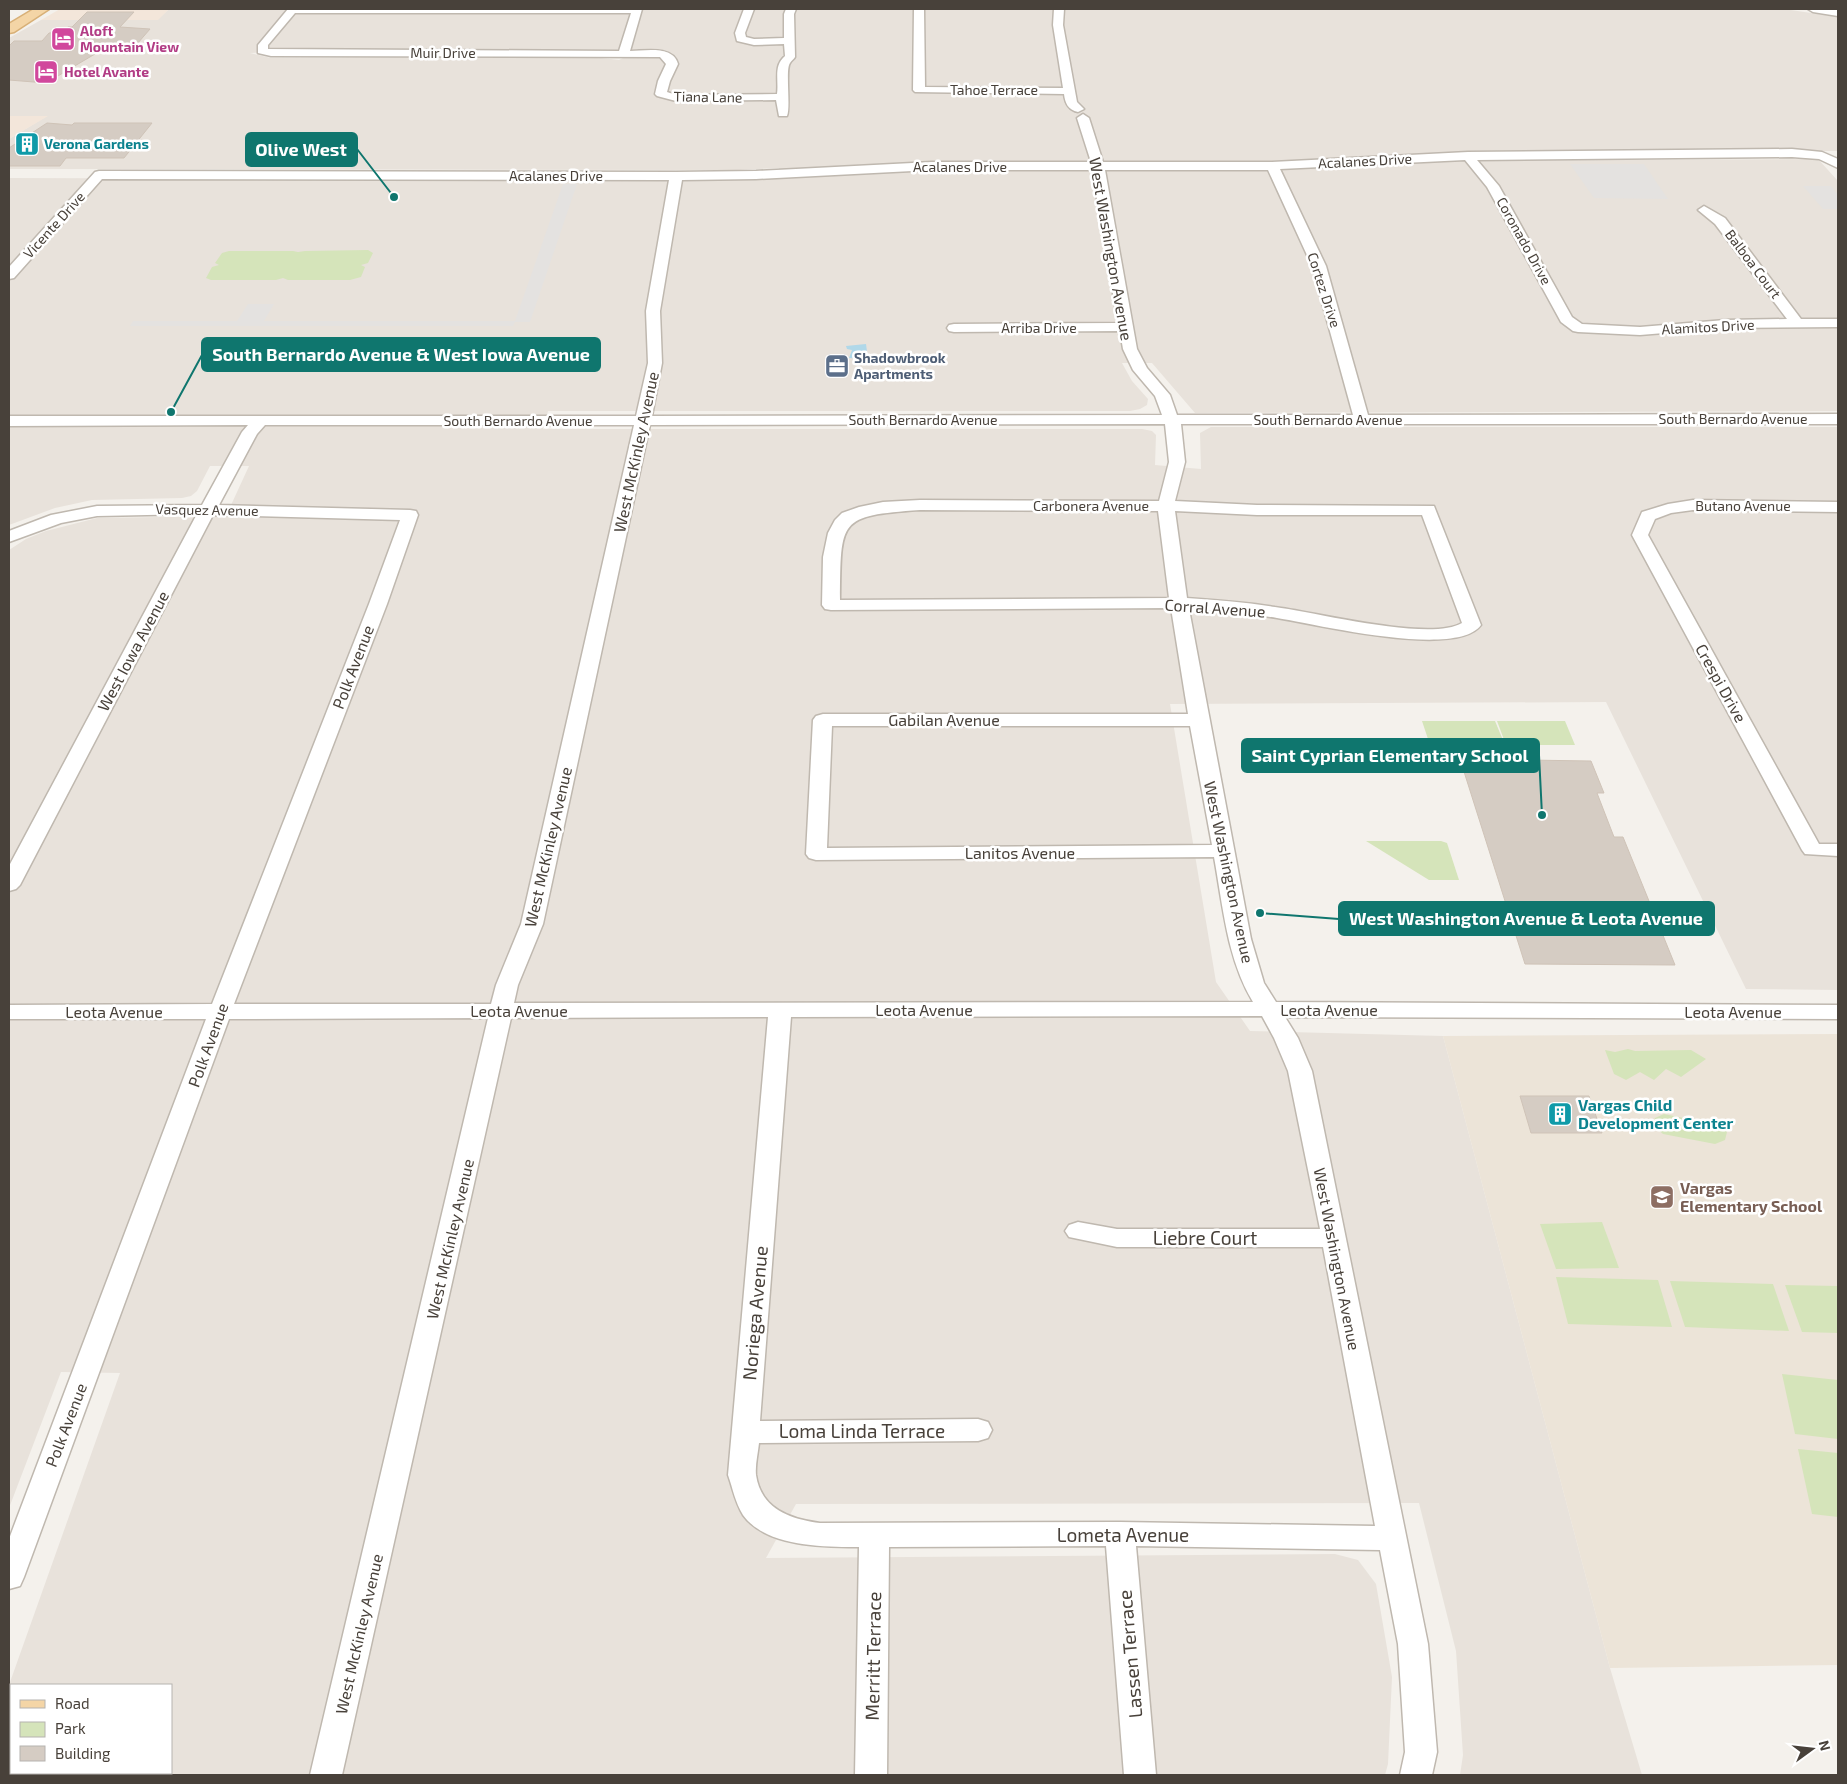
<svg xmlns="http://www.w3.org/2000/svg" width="1847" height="1784" font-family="'Exo 2',sans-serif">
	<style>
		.residential { fill: #e8e2db; fill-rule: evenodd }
		.commercial { fill: #f3e6da }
		.education { fill: #ece4d8 }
		.green { fill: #d5e4ba }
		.parking { fill: #e4e2e0 }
		.water { fill: #b0d8e9 }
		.building { fill: #d5ccc3; stroke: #cfc3b7 }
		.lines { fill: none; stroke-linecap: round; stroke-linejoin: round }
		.minor-casing { stroke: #bfb8af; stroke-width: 3 }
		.major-casing { stroke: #d8b077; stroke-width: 3 }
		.minor { fill: #fff; fill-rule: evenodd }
		.major { fill: #f4d5a6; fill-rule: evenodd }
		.labels { text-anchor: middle; stroke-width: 5; stroke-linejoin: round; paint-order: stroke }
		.far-hotel-label { font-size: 14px; font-weight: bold; fill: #b23c85; stroke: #fff; text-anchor: start }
		.far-street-label { font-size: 14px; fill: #48413a; stroke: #fff }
		.far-culture-label { font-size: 14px; font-weight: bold; fill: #0d838f; stroke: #fff; text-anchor: start }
		.far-service-label { font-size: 14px; font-weight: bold; fill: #4e5e75; stroke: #fff; text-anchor: start }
		.street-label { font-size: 16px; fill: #48413a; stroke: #fff }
		.culture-label { font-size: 16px; font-weight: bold; fill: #0d838f; stroke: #fff; text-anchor: start }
		.education-label { font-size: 16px; font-weight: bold; fill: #785e54; stroke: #fff; text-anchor: start }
		.near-street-label { font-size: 19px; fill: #48413a; stroke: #fff }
		.leader { fill: none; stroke: #0f766e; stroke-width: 2 }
		.callout-dot { fill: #0f766e; stroke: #fff; stroke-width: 2 }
		.callout { fill: #0f766e; stroke: #0f766e; stroke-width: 2 }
		.callout-label { font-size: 18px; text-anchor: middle; font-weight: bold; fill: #fff }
	</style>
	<rect width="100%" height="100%" fill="#f4f1ec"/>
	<path class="residential" d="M 199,9 L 1784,9 L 1838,17 L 1838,151 L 1560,151 L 1563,160 L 1818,159 L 1838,181 L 1838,411 L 1195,413 L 1152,363 L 1122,363 L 1132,381 L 1148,399 L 1147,405 L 1140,409 L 1130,411 L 548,411 L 543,429 L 1142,429 L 1152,431 L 1156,435 L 1155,465 L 1201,469 L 1200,433 L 1211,427 L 1838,427 L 1838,990 L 1746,989 L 1606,702 L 1170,704 L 1216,982 L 1250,1031 L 1443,1036 L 1610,1668 L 1642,1775 L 1460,1775 L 1463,1755 L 1456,1651 L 1419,1503 L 796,1504 L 766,1558 L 1335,1554 L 1358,1560 L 1376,1584 L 1392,1677 L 1388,1764 L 1385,1775 L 9,1775 L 9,1685 L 120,1373 L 61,1372 L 9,1508 L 9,550 L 26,539 L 46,531 L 97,518 L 226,516 L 249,466 L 210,466 L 197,491 L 191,496 L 182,498 L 92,500 L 55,508 L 9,525 L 9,178 L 742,180 L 778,178 L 779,168 L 740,170 L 9,169 L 9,139 L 47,116 L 9,116 L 9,38 L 41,20 L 157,20 L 168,10 ZM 338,49 L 638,50 L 639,50 L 619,60 L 592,57 L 271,58 L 250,53 ZM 11,1685 L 171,1685 L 171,1773 L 11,1773 Z"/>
	<g class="commercial">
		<polygon points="60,9 199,9 168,10 158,20 41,20"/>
		<polygon points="9,116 48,116 9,139"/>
	</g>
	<polygon class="education" points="1838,1034 1838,1665 1610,1668 1443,1036"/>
	<g class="green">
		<polygon points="368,250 373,253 368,263 361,265 365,267 361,277 350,280 288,280 283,278 276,280 211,280 206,278 212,267 219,265 215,263 222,253 229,251 293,251 298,252 305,251"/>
		<polygon points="1422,721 1495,721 1505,745 1430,745"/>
		<polygon points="1497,721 1565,721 1575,745 1506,745"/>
		<polygon points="1366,841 1441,841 1447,843 1459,880 1429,880"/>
		<polygon points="1628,1049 1635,1051 1691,1050 1706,1059 1681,1077 1666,1069 1654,1080 1640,1072 1626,1080 1614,1074 1605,1050 1615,1052"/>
		<polygon points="1664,1114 1718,1125 1727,1132 1725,1140 1715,1144 1663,1134 1653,1125 1655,1118"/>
		<polygon points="1602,1222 1619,1268 1556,1269 1540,1224"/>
		<polygon points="1556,1277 1658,1280 1672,1327 1568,1324"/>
		<polygon points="1670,1281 1773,1284 1789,1331 1685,1327"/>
		<polygon points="1785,1285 1838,1286 1838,1333 1802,1332"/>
		<polygon points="1782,1374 1838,1380 1838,1439 1795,1434"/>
		<polygon points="1798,1449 1838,1453 1838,1517 1812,1514"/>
	</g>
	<g class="parking">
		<polygon points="1570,164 1644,164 1668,199 1594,198"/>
		<polygon points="563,184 577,184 530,322 515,322 513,326 130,326 133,321 237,321 248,304 274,304 264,321 515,321"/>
		<polygon points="1803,186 1831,186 1838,195 1838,209 1823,209"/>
	</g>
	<polygon class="water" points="866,344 868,359 849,358 852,350 847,349 846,346"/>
	<g class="building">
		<polygon points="87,12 134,12 120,27 150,29 131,51 100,51 46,83 9,80 9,46 14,41 42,41 49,33 62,32 68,27 72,27"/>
		<polygon points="47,123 72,125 74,123 152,123 124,158 66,158 60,166 9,166 9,148"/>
		<polygon points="1460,759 1591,761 1604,793 1597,793 1614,837 1623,837 1675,965 1525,964"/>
		<polygon points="1520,1096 1589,1096 1602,1133 1531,1133"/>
	</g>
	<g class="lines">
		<defs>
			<g id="minor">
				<path d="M 288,9 L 642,9 L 630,51 C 645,51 673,45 678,64 L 670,81 L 667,92 L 676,95 L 777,94 C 779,80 773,66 785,56 L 784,44 L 754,45 L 737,41 L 735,33 L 744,9 L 754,9 L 745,33 L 746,37 L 754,39 L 784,38 L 784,14 L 786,9 L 796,9 L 794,14 L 795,57 C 794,59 791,61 790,63 C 785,69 791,107 787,116 L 779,116 L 776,100 L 676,101 L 657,96 L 655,94 L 658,81 L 666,64 L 660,57 L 271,56 L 258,53 L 258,45 ZM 295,13 L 631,13 L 619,51 L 268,49 L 268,45 Z"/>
				<path d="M 914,9 L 924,9 L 925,87 L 1063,88 L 1053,25 L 1054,9 L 1064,9 L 1063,25 L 1077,102 L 1084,109 L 1078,112 C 1068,110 1065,103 1064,94 L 915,92 L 913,90 Z"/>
				<polygon points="1808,9 1838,10 1838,16 1813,12"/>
				<path d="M 1083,114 L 1089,118 L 1103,162 L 1272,162 L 1468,152 L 1792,149 L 1822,152 L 1838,159 L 1838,168 L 1819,159 L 1792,157 L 1477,160 L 1499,186 L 1572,317 L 1582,324 L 1640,327 L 1725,320 L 1787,319 L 1715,224 L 1698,210 L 1704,206 L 1725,218 L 1801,319 L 1838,319 L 1838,327 L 1725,328 L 1640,335 L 1578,332 L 1573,331 L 1561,322 L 1487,187 L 1465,160 L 1280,169 L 1326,266 L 1368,415 L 1838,414 L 1838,424 L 1181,424 L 1185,462 L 1175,501 L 1257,505 L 1434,506 L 1481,625 C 1457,659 1315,624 1277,618 C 1248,613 1218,611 1189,609 L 1251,939 L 1264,983 L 1276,1002 L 1838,1005 L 1838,1019 L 1285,1017 L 1298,1038 L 1312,1071 L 1428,1644 L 1437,1752 L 1432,1775 L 1400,1775 L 1405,1752 L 1398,1644 L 1380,1550 L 1136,1546 L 1156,1775 L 1124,1775 L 1106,1546 L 889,1547 L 887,1775 L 855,1775 L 859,1547 C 824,1547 766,1547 743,1515 C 735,1502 733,1489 728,1475 L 768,1017 L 511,1018 L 342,1775 L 310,1775 L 488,1018 L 229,1019 L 24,1577 L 20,1586 L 9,1589 L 9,1539 L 206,1019 L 9,1019 L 9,1005 L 212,1004 L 369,604 L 400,520 L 213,515 L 20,885 L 16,889 L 9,891 L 9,866 L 197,514 L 97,516 L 61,523 L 9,542 L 9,531 L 51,515 L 97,506 L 202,505 L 242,432 L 248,425 L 9,426 L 9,416 L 636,416 L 648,363 L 646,311 L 669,180 L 102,179 L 14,278 L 9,279 L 9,267 L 95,172 L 99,171 L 676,172 L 756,171 L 932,162 L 1091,162 L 1077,118 ZM 932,170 L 1092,170 L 1118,323 L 954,324 L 949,325 L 947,328 L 949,331 L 954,332 L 1120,331 L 1123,349 L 1133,370 L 1155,396 L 1162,415 L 652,416 L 662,363 L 660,311 L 682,180 L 756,179 ZM 1105,170 L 1268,170 L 1312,266 L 1353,415 L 1177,415 L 1170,395 L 1147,368 L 1137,349 ZM 1165,424 L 1169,462 L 1159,501 L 920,500 L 883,502 L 859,507 L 842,513 L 835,520 L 828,533 L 823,557 L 822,605 L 825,609 L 831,610 L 1171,608 L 1188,714 L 823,714 L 816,716 L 813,720 L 806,854 L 809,858 L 816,860 L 1214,857 C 1223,906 1227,959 1253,1002 L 514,1003 L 518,985 L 543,924 L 650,425 ZM 265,425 L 634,425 L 521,924 L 496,985 L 491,1004 L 234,1004 L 387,604 L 418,515 L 416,511 L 410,510 L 219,505 L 257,434 ZM 920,510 L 1158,511 L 1169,598 L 840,600 C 841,519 838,516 920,510 ZM 1175,511 L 1257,515 L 1422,515 L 1462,623 C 1430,642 1315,612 1275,607 C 1246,602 1216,600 1187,598 ZM 832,726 L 1190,726 L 1212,845 L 827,848 ZM 1262,1016 L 1274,1038 L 1288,1071 L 1320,1229 L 1117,1229 L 1078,1222 L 1069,1225 L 1065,1231 L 1069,1237 L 1117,1247 L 1323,1247 L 1375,1526 L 1120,1522 L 820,1523 C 790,1519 761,1509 756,1475 C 755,1465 758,1453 759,1443 L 978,1441 L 988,1438 L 992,1430 L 988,1422 L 978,1419 L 760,1421 L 791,1017 Z"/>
				<polygon points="1693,500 1838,502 1838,512 1693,510 1671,513 1655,519 1648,535 1819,844 1838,844 1838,856 1805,854 1802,850 1632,535 1642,512 1668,504"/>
			</g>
			<polygon id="major" points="34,9 49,9 14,32 9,33 9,24"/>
		</defs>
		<use href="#minor" class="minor-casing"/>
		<use href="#major" class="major-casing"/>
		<use href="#minor" class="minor"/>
		<use href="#major" class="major"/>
	</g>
	<defs>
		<symbol id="hotel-square" viewBox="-11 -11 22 22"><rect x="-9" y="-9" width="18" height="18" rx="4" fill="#d1479c" stroke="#fff"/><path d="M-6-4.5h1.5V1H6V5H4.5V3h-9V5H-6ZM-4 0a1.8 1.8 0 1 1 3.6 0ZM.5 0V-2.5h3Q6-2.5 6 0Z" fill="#fff"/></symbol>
		<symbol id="building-square" viewBox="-11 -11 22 22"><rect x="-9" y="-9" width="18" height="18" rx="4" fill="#0f9aa8" stroke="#fff"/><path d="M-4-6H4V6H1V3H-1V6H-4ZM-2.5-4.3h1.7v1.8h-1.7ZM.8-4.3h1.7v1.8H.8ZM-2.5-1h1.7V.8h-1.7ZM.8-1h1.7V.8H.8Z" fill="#fff"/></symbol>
		<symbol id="office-square" viewBox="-11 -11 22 22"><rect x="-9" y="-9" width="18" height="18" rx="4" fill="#5c6f8a" stroke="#fff"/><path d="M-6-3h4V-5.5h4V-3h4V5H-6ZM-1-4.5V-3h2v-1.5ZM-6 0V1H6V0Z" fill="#fff"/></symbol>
		<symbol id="school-square" viewBox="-11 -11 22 22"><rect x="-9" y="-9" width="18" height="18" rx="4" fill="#8d6e63" stroke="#fff"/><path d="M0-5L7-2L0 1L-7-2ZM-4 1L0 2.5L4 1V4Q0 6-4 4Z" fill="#fff"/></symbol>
	</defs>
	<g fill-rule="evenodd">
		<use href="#hotel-square" x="49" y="25" width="28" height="28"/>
		<use href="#hotel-square" x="32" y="58" width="28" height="28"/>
		<use href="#building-square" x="13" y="130" width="28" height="28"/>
		<use href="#office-square" x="823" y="352" width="28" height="28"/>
		<use href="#building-square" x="1546" y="1100" width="28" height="28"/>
		<use href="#school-square" x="1648" y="1183" width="28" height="28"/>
	</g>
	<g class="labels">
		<g class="far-hotel-label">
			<text x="80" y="36">Aloft<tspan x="80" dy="16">Mountain View</tspan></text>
			<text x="64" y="77">Hotel Avante</text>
		</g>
		<g class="far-street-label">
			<text x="443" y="58">Muir Drive</text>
			<text x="994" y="95">Tahoe Terrace</text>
			<text transform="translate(708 97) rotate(1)" y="5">Tiana Lane</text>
			<text transform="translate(1365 161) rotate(-3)" y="5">Acalanes Drive</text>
			<text x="960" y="172">Acalanes Drive</text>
			<text x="556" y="181">Acalanes Drive</text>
			<text transform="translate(54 225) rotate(-48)" y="5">Vicente Drive</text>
			<text transform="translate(1524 241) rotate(61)" y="5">Coronado Drive</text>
			<text transform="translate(1753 264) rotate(53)" y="5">Balboa Court</text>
			<text transform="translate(1324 290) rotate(72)" y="5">Cortez Drive</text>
			<text transform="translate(1708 327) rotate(-3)" y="5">Alamitos Drive</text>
			<text x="1039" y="333">Arriba Drive</text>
			<text x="1733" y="424">South Bernardo Avenue</text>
			<text x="923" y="425">South Bernardo Avenue</text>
			<text x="1328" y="425">South Bernardo Avenue</text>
			<text x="518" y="426">South Bernardo Avenue</text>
			<text x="1091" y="511">Carbonera Avenue</text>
			<text x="1743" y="511">Butano Avenue</text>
			<text transform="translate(207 510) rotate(1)" y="5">Vasquez Avenue</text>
		</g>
		<g class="far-culture-label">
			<text x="44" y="149">Verona Gardens</text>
		</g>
		<g class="far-service-label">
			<text x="854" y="363">Shadowbrook<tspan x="854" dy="16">Apartments</tspan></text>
		</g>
		<g class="street-label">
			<text transform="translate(1111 249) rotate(80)" y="6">West Washington Avenue</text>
			<text transform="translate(636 452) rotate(-78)" y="6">West McKinley Avenue</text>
			<text transform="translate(1215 608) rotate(4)" y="6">Corral Avenue</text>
			<text transform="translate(133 651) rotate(-62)" y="6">West Iowa Avenue</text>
			<text transform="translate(353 667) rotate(-69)" y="6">Polk Avenue</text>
			<text transform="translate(1721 683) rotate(61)" y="6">Crespi Drive</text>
			<text x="944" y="726">Gabilan Avenue</text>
			<text transform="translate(548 847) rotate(-77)" y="6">West McKinley Avenue</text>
			<text x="1020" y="859">Lanitos Avenue</text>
			<text transform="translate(1229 872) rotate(78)" y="6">West Washington Avenue</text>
			<text x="924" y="1016">Leota Avenue</text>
			<text x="1329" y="1016">Leota Avenue</text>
			<text x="519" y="1017">Leota Avenue</text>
			<text x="114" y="1018">Leota Avenue</text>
			<text x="1733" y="1018">Leota Avenue</text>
			<text transform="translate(208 1045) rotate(-70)" y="6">Polk Avenue</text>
			<text transform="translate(450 1239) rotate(-77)" y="6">West McKinley Avenue</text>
			<text transform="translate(1337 1259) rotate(79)" y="6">West Washington Avenue</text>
			<text transform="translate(66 1425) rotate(-69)" y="6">Polk Avenue</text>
			<text transform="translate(359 1634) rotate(-77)" y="6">West McKinley Avenue</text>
		</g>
		<g class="culture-label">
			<text x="1578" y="1111">Vargas Child<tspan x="1578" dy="18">Development Center</tspan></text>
		</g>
		<g class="education-label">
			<text x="1680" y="1194">Vargas<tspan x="1680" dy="18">Elementary School</tspan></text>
		</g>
		<g class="near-street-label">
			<text x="1205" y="1245">Liebre Court</text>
			<text transform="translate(755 1313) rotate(-85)" y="7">Noriega Avenue</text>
			<text x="862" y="1438">Loma Linda Terrace</text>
			<text x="1123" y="1542">Lometa Avenue</text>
			<text transform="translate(1130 1654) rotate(-95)" y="7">Lassen Terrace</text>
			<text transform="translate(873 1656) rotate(-89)" y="7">Merritt Terrace</text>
		</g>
	</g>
	<path class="leader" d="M394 197L357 149M171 412L202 355M1542 815L1539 755M1260 913L1339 919"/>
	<g class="callout-dot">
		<circle cx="394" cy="197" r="5"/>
		<circle cx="171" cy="412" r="5"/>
		<circle cx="1542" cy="815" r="5"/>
		<circle cx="1260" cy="913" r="5"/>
	</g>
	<g class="callout">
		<rect x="246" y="133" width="111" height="33" rx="5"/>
		<rect x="202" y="338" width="398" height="33" rx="5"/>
		<rect x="1242" y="739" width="297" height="33" rx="5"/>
		<rect x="1339" y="902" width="375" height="33" rx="5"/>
	</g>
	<g class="callout-label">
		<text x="301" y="156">Olive West</text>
		<text x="401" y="361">South Bernardo Avenue &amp; West Iowa Avenue</text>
		<text x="1390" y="762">Saint Cyprian Elementary School</text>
		<text x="1526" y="925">West Washington Avenue &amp; Leota Avenue</text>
	</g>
	<rect width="1847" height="1784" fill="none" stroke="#48413a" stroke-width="20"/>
	<rect x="10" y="1684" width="162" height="90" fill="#ffffff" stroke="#b6b3b0"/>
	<rect x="20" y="1700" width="25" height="8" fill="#f4d5a6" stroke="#b6b3b0"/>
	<text x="55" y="1709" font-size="15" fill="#48413a">Road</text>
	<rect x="20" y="1722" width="25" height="15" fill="#d5e4ba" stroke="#b6b3b0"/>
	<text x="55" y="1734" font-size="15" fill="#48413a">Park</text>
	<rect x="20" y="1746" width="25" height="15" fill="#d5ccc3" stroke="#b6b3b0"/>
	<text x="55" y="1759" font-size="15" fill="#48413a">Building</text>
	<g transform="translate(1812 1749) rotate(75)" stroke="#ffffff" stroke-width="4" paint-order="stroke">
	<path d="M0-4L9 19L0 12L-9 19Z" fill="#48413a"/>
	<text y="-8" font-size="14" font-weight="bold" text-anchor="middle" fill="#48413a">N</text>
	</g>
</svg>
